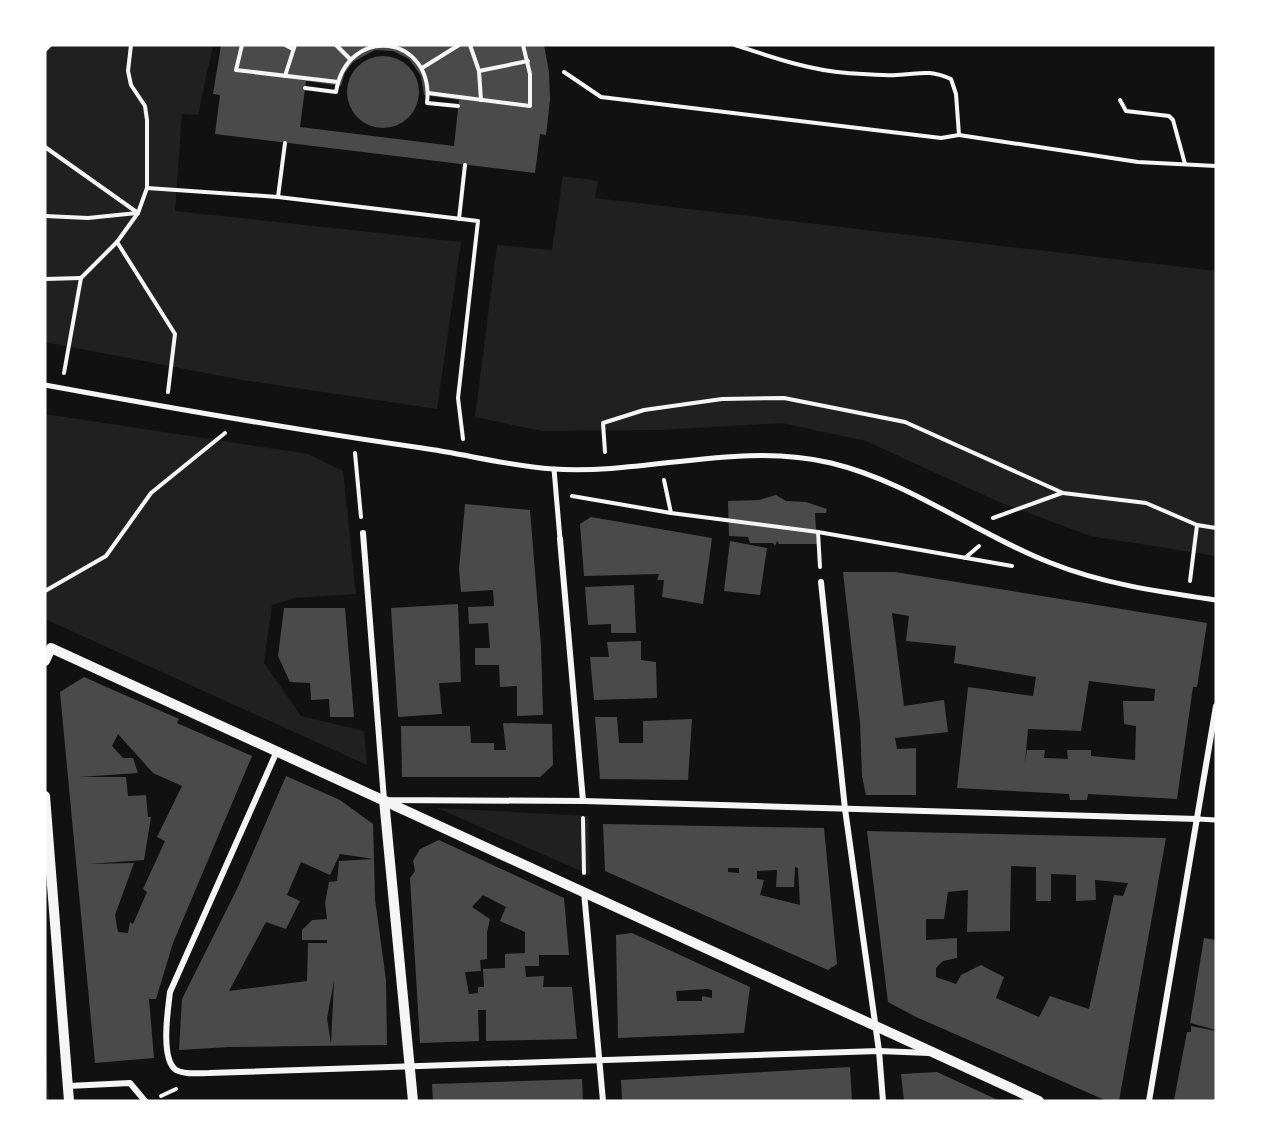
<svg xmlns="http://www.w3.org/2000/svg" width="1261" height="1146" font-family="'Noto Sans',sans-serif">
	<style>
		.green { fill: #202020 }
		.building { fill: #4a4a4a; fill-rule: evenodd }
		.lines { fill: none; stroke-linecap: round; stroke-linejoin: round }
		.path { stroke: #f5f5f5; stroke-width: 4 }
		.pedestrian { stroke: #f5f5f5; stroke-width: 5 }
		.minor { stroke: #f5f5f5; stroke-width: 6 }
		.tertiary { stroke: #f5f5f5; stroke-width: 10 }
	</style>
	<rect width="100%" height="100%" fill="#111"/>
	<g class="green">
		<polygon points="45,45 213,45 198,115 182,114 175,211 461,242 437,409 242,380 45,342"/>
		<polygon points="563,176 598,181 595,198 1216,271 1216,556 1090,536 999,502 866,441 782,423 659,430 542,431 475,417 497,245 552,250"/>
		<polygon points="45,414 308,454 343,471 356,594 295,598 272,605 264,663 301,716 364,731 367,765 45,619"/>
		<polygon points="437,808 589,816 590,875"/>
		<polygon points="45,1033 49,1101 45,1101"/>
	</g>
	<g class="building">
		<path d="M 221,45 L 544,45 L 549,72 L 550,100 L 546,135 L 540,134 L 535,173 L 215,134 L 220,95 L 213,94 ZM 375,50 L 393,51 L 409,59 L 421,76 L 424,95 L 459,100 L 454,146 L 300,127 L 306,81 L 341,86 L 345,73 L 353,62 Z"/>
		<circle cx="383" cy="92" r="36"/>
		<polygon points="776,495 786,501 806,502 827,509 826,513 815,513 817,544 779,544 777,541 775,546 773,543 750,543 748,537 729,536 728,501 759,500"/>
		<polygon points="465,504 530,510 541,646 543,715 517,716 517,686 500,687 499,665 475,665 475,648 490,648 488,623 469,624 468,607 494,606 493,590 461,592 459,569"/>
		<polygon points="591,517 712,538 703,604 662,597 664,580 657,580 659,574 584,576 580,524"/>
		<polygon points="730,541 767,548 760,595 724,591"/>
		<path d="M 843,572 L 895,572 L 1207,623 L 1197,687 L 1193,687 L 1177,799 L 1088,794 L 1087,800 L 1070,800 L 1069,794 L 957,788 L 968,687 L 1033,696 L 1036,677 L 954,663 L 956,646 L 906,641 L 909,616 L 892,613 L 904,706 L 944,700 L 948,732 L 895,738 L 897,749 L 916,748 L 916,795 L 866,795 L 862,776 L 860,722 ZM 1089,681 L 1155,689 L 1154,701 L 1123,701 L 1124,724 L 1136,726 L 1135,760 L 1091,756 L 1091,750 L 1067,750 L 1068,759 L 1044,758 L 1045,750 L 1027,750 L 1025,763 L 1028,729 L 1081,731 Z"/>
		<polygon points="634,585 636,633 611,633 611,624 588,625 585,587"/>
		<polygon points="458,604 461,682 439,683 442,714 398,717 391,608"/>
		<polygon points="284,608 345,608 354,717 330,717 329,699 311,700 310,683 290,682 278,656"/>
		<polygon points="641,641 641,660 656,662 657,698 594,700 590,657 609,657 607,642"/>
		<path d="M 84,677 L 179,719 L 177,723 L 252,756 L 173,943 L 156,999 L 149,999 L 154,1058 L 95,1063 L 60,692 ZM 118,734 L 153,773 L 182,786 L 157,837 L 165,841 L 143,889 L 147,892 L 133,924 L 130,922 L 128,933 L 118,932 L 115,915 L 134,863 L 88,864 L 144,860 L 151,817 L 148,817 L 146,795 L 128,796 L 126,777 L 79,777 L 138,773 L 133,758 L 123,758 L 112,746 Z"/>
		<polygon points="595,717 617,717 619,743 643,743 643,721 692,719 688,780 600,779"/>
		<polygon points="503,723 552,724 553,765 540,777 402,777 401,726 470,726 471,743 494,743 494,750 506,750"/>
		<path d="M 286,776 L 340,800 L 373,824 L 374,859 L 340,854 L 330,875 L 301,862 L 287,895 L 300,901 L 286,929 L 266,922 L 229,991 L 307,981 L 308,943 L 327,943 L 327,940 L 302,940 L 302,930 L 312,920 L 327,919 L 325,903 L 329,882 L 337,881 L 339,861 L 374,859 L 375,899 L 386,980 L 387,1045 L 229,1047 L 179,1050 L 182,999 L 238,887 ZM 334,981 L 331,1044 L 327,1018 Z"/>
		<path d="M 603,824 L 824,828 L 837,964 L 828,970 L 605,871 ZM 795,867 L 798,868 L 800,905 L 760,895 L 764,880 L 757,879 L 757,871 L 777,870 L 776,887 L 794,887 ZM 728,868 L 739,868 L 739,873 L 728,872 Z"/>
		<path d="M 867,831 L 1166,838 L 1119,1101 L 1107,1101 L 914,1016 L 888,1002 ZM 1011,866 L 1036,867 L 1036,901 L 1051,901 L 1051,874 L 1076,875 L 1076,901 L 1096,900 L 1095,880 L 1128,883 L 1123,896 L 1114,895 L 1089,1009 L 1050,996 L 1039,1017 L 996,998 L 1004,977 L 981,965 L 961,975 L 956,984 L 936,977 L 936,968 L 943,961 L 957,958 L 957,938 L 926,940 L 926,919 L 944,919 L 948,892 L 968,890 L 967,932 L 1010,931 Z"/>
		<path d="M 439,840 L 564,898 L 569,955 L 539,955 L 539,966 L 525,966 L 526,977 L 544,976 L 543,987 L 572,987 L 577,1039 L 486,1041 L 486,1010 L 478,1010 L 479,1041 L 420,1043 L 410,878 L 415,871 L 413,861 L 420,849 ZM 483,895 L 506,907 L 500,921 L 525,932 L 525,953 L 505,954 L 505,968 L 483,969 L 484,987 L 478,987 L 478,993 L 469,994 L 465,972 L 481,971 L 480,960 L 487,959 L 487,932 L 490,919 L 472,907 Z"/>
		<path d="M 632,933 L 750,987 L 744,1033 L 618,1038 L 616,935 ZM 707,989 L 712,990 L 712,998 L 702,996 L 702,1001 L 677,1001 L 676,991 Z"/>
		<polygon points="1204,938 1216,940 1216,1030 1190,1023"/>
		<polygon points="1191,1026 1216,1031 1216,1101 1174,1100 1187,1032 1191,1032"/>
		<polygon points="850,1067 852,1101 622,1101 621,1080"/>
		<polygon points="937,1072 1000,1101 904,1101 901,1074"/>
		<polygon points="582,1079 583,1101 433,1101 432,1084"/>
	</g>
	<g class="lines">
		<g class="path">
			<polyline points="242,45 236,70 338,82"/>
			<polyline points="285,45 293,49"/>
			<polyline points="336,45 350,59"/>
			<polyline points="470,45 479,71 481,100"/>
			<path d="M 735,45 C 772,57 808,70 847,73 C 863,74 881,76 897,75 C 921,74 927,69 951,79 L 956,94 L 959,135 L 1138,162 L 1216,166"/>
			<polyline points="45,50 50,45"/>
			<polyline points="422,68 459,45"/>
			<polyline points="479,71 528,61"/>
			<polyline points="564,72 601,97 941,138 959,135"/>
			<polyline points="285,76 295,45"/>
			<path d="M 305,88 L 336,92 C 347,23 435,35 427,103 L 458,106"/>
			<polyline points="428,93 530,106 530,74 523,45"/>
			<polyline points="1120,100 1126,111 1169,116 1173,120 1185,164"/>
			<polyline points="45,147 138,213"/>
			<polyline points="147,188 278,197 478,221 458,398 463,439"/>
			<polyline points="278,197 285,143"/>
			<polyline points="45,216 88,218 137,213"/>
			<polyline points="459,219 465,165"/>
			<polyline points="117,242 175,334 168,392"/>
			<polyline points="45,279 81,278"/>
			<polyline points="64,373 81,278 117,242 138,213 147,188 147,120 145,106 131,85 128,71 131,45"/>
			<polyline points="605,452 603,423 644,410 722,399 784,398 905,422 1063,493 1146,503 1197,525 1216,528"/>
			<polyline points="355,453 361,517"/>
			<polyline points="664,480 671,513"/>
			<polyline points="572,496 671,513 818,532 1012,566"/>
			<polyline points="993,518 1062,493"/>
			<polyline points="818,532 820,567"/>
			<polyline points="965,558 979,546"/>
			<polyline points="1190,581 1197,525"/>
			<polyline points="45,591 106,556 151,493 225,433"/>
			<polyline points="583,818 584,873"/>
			<polyline points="161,1096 176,1089"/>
		</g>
		<g class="pedestrian">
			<path d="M 45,385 C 170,408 296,430 422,448 C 465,454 509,466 553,469 C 646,475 738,441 831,463 C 910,482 976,534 1051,563 C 1103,584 1161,592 1216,600"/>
			<polyline points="554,469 560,539"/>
			<polyline points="1198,819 1216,820"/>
		</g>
		<g class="minor">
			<polyline points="363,533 384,800 583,801 1198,819"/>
			<polyline points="560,539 583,801"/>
			<polyline points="821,582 845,809 879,1051 883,1101"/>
			<path d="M 277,751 L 170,992 C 168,1009 160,1059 176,1070 C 185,1075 199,1073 209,1073 L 879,1051 L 929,1053"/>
			<polyline points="584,892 603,1101"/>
			<polyline points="68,1086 130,1083 145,1101"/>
			<polyline points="1149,1101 1216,706"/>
		</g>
		<g class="tertiary">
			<polyline points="45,661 51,648 1039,1101"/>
			<polyline points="45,796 69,1101"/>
			<polyline points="384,800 413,1101"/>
		</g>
	</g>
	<rect width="1261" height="1146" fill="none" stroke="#ffffff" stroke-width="93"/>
</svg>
